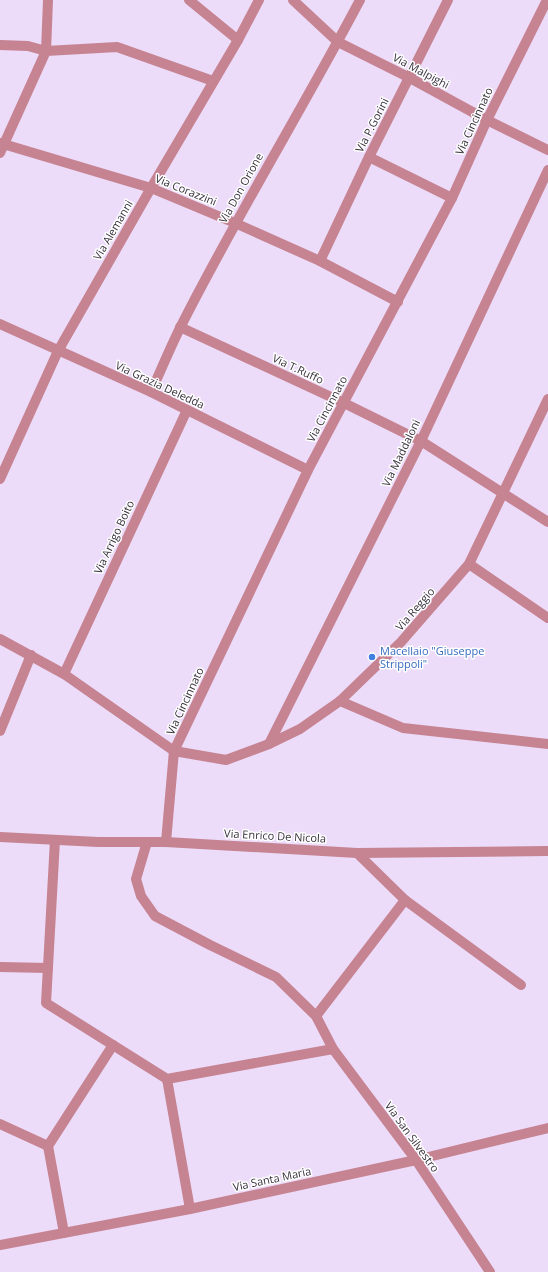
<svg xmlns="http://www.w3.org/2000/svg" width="548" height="1272" font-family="'Open Sans',sans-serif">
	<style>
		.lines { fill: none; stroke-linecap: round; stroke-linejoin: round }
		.minor { stroke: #c68391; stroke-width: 10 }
		.tertiary { stroke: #c68391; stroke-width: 10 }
		.shop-dot { fill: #3f7fe0; stroke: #fff; stroke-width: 1.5 }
		.labels { text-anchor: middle; stroke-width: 3; stroke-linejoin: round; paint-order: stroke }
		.street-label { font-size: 11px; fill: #37313c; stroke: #fff }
		.shop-label { font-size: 11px; fill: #366cbe; stroke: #fff; text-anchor: start }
	</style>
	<rect width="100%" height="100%" fill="#ecdbf9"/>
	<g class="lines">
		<g class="minor">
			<polyline points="189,0 238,40"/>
			<polyline points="293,0 338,42 410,78 487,120 548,150"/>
			<polyline points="0,45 28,46 46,51 117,47 213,81"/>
			<polyline points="0,143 151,188 235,223 320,261 398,302"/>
			<polyline points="0,153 46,51 48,0"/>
			<polyline points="369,157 452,198"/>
			<polyline points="320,261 369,157 448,0"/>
			<polyline points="0,324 151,392 308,470"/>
			<polyline points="180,327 344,403 421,441 548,522"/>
			<path d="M 151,392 C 161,370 170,348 181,326 C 237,215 302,110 360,0"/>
			<polyline points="0,479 58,351 151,188 238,40 259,0"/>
			<polyline points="469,564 548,618"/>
			<polyline points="0,639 64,674 174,751 226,760 269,744 300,729 340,701 401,642 469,564 548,399"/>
			<polyline points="64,674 187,410"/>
			<polyline points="340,701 403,728 548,744"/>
			<polyline points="0,731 31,655"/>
			<polyline points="269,744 421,441 548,170"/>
			<polyline points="0,837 98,842 166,842 357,853 548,851"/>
			<polyline points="55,840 46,1003 167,1079 333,1049"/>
			<polyline points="147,842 136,879 141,896 155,916 210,945 276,977 316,1016 333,1049 416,1160 490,1272"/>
			<polyline points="166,842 174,751 308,470 452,198 487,120 547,0"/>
			<polyline points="357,853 405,900 521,985"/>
			<polyline points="0,967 48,968"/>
			<polyline points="316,1016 405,900"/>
			<polyline points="167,1079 190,1209"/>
			<polyline points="0,1124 48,1146"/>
			<polyline points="64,1233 48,1146 113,1045"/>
		</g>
		<polyline class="tertiary" points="0,1245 190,1209 416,1160 548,1128"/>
	</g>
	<circle class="shop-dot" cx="372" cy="657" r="4"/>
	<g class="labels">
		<g class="street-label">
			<text transform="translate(421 71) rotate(28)" y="4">Via Malpighi</text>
			<text transform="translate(474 121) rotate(-65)" y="4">Via Cincinnato</text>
			<text transform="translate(372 125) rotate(-63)" y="4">Via P.Gorini</text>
			<text transform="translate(241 188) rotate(-61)" y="4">Via Don Orione</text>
			<text transform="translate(186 190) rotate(22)" y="4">Via Corazzini</text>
			<text transform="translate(113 230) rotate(-60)" y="4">Via Alemanni</text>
			<text transform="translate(298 369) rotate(25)" y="4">Via T.Ruffo</text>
			<text transform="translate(160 385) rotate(25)" y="4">Via Grazia Deledda</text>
			<text transform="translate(327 409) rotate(-62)" y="4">Via Cincinnato</text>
			<text transform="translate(401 453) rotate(-64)" y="4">Via Maddaloni</text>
			<text transform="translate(114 537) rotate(-65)" y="4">Via Arrigo Boito</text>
			<text transform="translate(415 609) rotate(-49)" y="4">Via Reggio</text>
			<text transform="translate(185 701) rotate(-65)" y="4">Via Cincinnato</text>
			<text transform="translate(275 836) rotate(3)" y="4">Via Enrico De Nicola</text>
			<text transform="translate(412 1137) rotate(54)" y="4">Via San Silvestro</text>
			<text transform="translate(272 1179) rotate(-12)" y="4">Via Santa Maria</text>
		</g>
		<g class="shop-label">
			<text x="380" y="655">Macellaio "Giuseppe<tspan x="380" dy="13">Strippoli"</tspan></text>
		</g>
	</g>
</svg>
